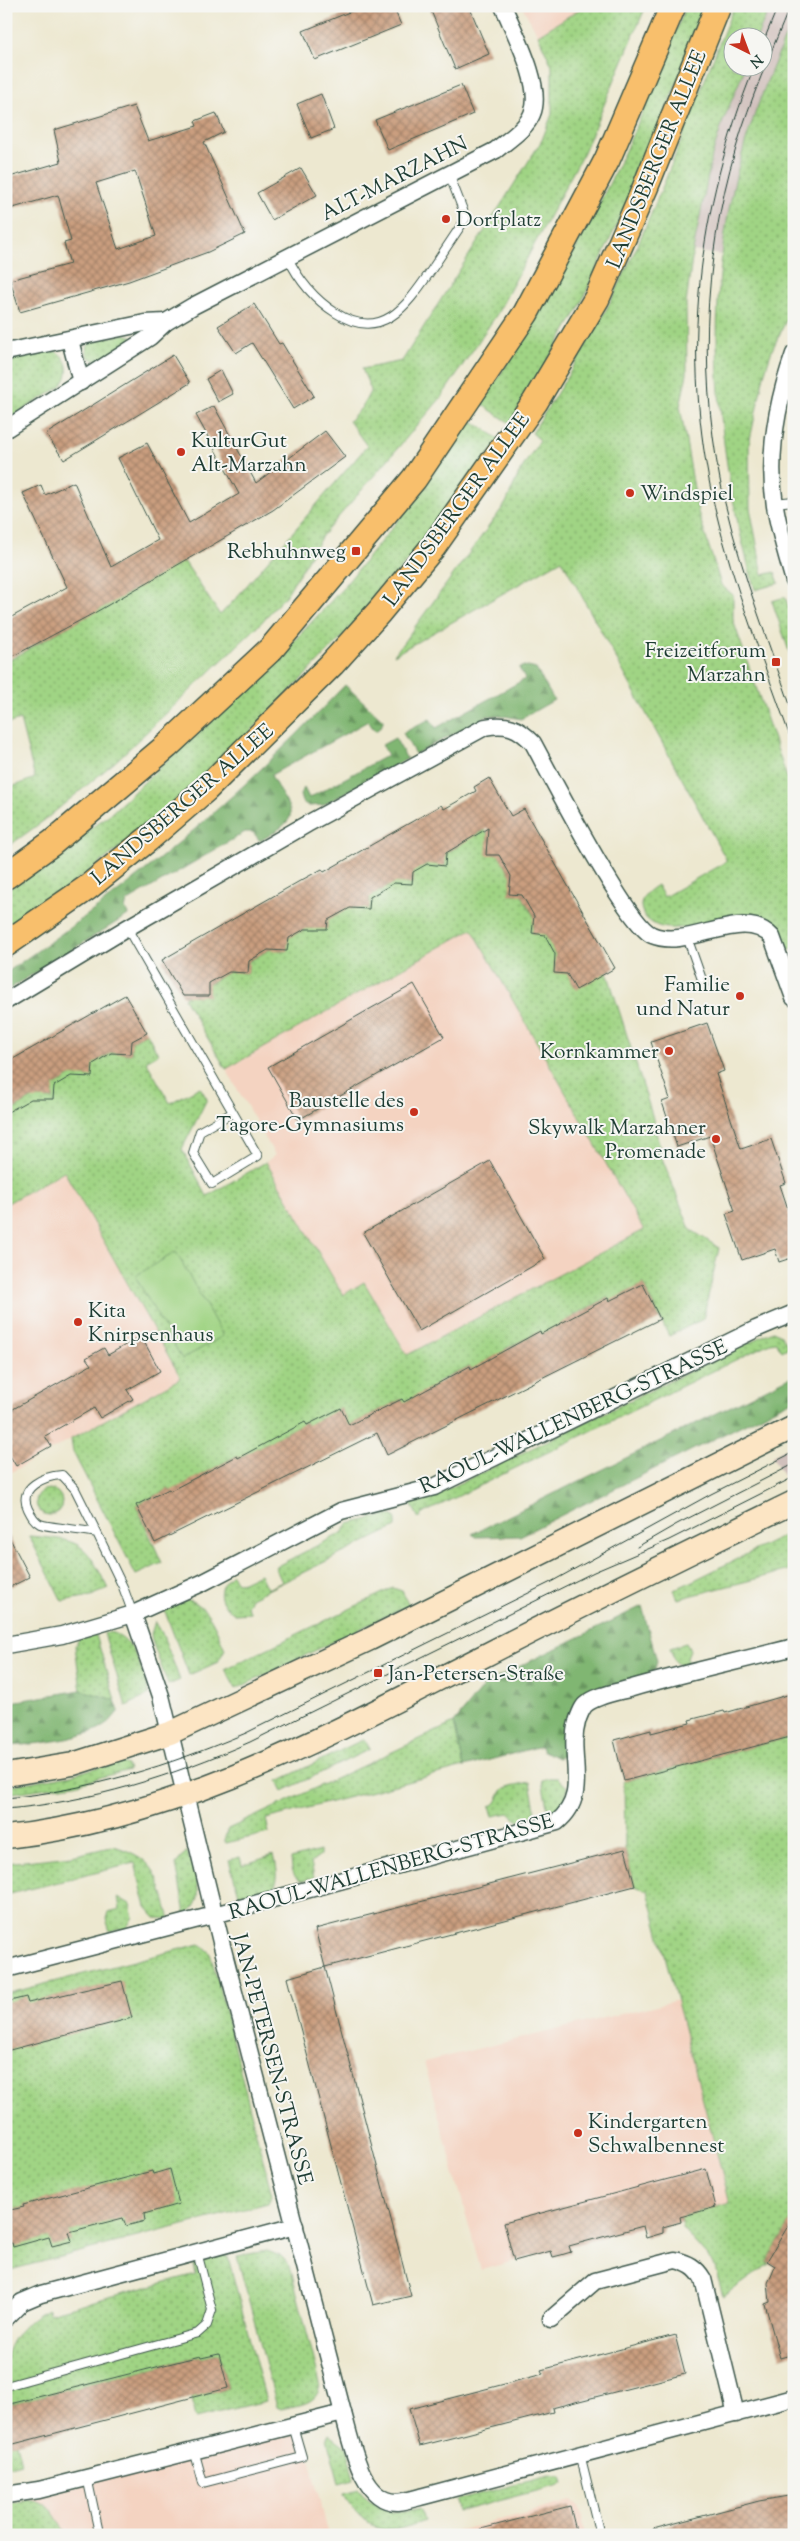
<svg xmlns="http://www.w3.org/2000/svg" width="800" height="2541" font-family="'Sorts Mill Goudy',serif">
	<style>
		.built { fill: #f4d3c1 }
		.industrial { fill: #d0c0bc }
		.green { fill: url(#green-dots); stroke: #60885c }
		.forest { fill: url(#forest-firs); stroke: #507a53 }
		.pitch { fill: #a0d484; stroke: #60885c }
		.building { fill: url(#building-cross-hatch); fill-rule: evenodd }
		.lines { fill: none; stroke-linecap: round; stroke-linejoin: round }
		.service-casing { stroke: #3e574b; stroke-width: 10 }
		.minor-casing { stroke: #3e574b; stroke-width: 19 }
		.secondary-casing { stroke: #3e574b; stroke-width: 25 }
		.primary-casing { stroke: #3e574b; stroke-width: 28 }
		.service { stroke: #fff; stroke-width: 8 }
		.minor { stroke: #fff; stroke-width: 16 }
		.secondary { stroke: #fce5c4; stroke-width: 22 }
		.primary { stroke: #f8bf6c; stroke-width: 25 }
		.tram { stroke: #1f3d34; stroke-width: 1 }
		.poi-dot { fill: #c8321e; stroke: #f6f6f2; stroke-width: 2 }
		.labels { text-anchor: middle; stroke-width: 4; stroke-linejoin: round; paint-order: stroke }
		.street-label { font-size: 21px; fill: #1f3d34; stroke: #f6f6f2 }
		.poi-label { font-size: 21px; fill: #1f3d34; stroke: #f6f6f2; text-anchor: start }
	</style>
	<defs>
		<pattern id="green-dots" width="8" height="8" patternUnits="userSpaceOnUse" patternTransform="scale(1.25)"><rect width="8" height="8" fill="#a0d484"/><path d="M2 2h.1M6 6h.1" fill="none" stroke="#82ad6d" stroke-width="1.8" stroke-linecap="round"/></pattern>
		<pattern id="forest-firs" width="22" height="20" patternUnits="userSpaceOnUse" patternTransform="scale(1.25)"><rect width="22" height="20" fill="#80b672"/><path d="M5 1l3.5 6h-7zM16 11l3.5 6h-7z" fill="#68955e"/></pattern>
		<pattern id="building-cross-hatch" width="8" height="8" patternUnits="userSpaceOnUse" patternTransform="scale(1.25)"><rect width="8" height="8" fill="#ca9e7f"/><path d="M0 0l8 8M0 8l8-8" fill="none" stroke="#a38269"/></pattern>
	</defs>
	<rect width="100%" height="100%" fill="#f6f6f2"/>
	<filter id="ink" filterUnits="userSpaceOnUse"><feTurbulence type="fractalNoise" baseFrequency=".02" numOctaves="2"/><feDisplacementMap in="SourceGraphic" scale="10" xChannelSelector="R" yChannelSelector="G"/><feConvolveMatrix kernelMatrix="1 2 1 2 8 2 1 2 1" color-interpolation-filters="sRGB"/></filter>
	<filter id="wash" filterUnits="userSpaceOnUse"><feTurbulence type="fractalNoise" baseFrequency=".0096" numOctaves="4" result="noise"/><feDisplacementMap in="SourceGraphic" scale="20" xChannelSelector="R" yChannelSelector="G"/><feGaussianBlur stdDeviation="1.12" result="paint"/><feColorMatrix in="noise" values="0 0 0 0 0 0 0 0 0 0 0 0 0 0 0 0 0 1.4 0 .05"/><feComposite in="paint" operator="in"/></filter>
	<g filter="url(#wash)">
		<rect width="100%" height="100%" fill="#ede8d0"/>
		<g class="built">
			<polygon points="522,6 585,6 538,35"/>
			<polygon points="472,929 645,1230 406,1355 364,1282 343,1296 266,1162 275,1155 226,1069"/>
			<polygon points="64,1171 181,1378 6,1475 6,1204"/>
			<polygon points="678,2000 730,2204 481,2270 424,2062"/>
			<polygon points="301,2429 329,2535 66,2535 51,2509 28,2499"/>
			<polygon points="572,2501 578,2505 585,2535 455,2535 454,2532"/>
		</g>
		<g class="industrial">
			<polygon points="770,6 794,6 794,16 748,131 731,198 721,255 693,251 712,156 723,121 745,68 762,68 762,38 757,37"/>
			<polygon points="794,1445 794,1483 789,1485 772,1456"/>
		</g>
		<g class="green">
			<polygon points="585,6 646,6 584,152 497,314 440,399 322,536 286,595 258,626 115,762 46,819 6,848 6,789 35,778 20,720 6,724 6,684 10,683 6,662 184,561 220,615 236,598 367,446 349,421 362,407 371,390 362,369 402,361 542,140 552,114 552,66 538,35"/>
			<path d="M 686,6 L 708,6 L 639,176 L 578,310 L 510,423 L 481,404 C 534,323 583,241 624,153 C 647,105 666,55 686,6 Z"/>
			<path d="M 734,6 L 770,6 L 757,37 L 732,38 L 732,68 L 745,68 L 723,121 L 712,156 L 693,251 L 686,304 L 687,374 L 680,406 L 698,512 L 721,585 L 733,595 L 733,620 L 794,798 L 794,948 L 789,950 C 782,935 772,921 755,916 C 751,915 747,914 743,914 C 716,915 671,942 647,919 C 643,915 641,910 641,905 C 642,895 649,890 657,885 L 664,897 L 727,861 L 562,560 L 394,655 L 506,503 L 519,473 L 540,440 L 532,433 C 561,387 590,341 615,293 C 661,200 695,102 734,6 Z"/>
			<path d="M 794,16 L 794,304 L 772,350 L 764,375 L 749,444 L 750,508 L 763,575 L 775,572 L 779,583 L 755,590 C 715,451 702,306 739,165 C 752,114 774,65 794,16 Z"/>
			<polygon points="124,334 131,336 131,341 100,362 88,357 86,348 92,340"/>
			<path d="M 48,351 L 55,351 C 70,359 71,375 60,387 L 6,420 L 6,358 Z"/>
			<polygon points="471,420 499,439 457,499 359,620 249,733 138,834 6,934 6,891 110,814 282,654 342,589 410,506"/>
			<polygon points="785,597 794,621 794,666 772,601"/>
			<polygon points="473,829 477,835 485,830 518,888 510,888 509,894 521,894 540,927 533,927 532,933 544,933 563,967 555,966 554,973 607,972 652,1115 662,1158 690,1229 719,1248 703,1319 669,1336 643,1284 610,1302 607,1298 574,1315 575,1317 541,1335 539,1332 505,1349 506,1351 472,1370 470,1366 437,1382 438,1385 404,1403 402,1399 368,1416 351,1429 307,1426 305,1422 238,1459 236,1456 171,1492 169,1489 136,1505 162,1563 136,1575 73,1452 71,1439 181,1378 64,1171 6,1204 6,1121 13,1121 13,1110 43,1092 46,1093 46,1099 53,1099 52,1087 122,1047 125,1048 125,1054 131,1054 131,1042 147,1033 158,1054 146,1061 170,1103 200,1087 207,1099 182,1149 207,1196 266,1162 343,1295 364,1282 407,1355 644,1230 472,929 226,1069 184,998 201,988 209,996 208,984 241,965 241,973 248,973 248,962 281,943 281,951 287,951 287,939 321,920 327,929 327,916 362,901 363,908 369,909 369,897 406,876 406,884 412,884 412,872 439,857 445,866 445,854 462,844 458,837"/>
			<polygon points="773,1331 781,1335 789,1347 782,1351 776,1342 770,1343 422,1514 419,1519 410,1501 444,1491"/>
			<circle cx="49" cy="1502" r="13"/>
			<path d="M 388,1515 L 394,1516 L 396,1520 L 396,1527 L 251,1598 L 247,1607 L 251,1613 L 235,1614 C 216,1602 216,1588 232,1574 L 236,1581 L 241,1583 L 260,1574 L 267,1589 L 282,1582 L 275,1567 L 342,1533 L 348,1524 Z"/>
			<polygon points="794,1531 794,1569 678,1599 674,1590"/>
			<path d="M 29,1536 C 81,1540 85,1541 108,1589 L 91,1596 L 62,1601 Z"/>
			<polygon points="393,1588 402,1591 409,1605 236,1689 225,1669"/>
			<path d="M 183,1599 C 209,1602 215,1628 225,1649 L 218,1662 L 189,1675 L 164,1609 Z"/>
			<polygon points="155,1621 162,1633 180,1680 168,1685 152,1641 151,1634"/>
			<path d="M 110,1632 C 136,1637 143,1674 149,1695 L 126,1706 L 104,1633 Z"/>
			<polygon points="96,1635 115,1700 81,1690 75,1646 79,1639"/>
			<polygon points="686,1643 690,1650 687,1657 688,1667 683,1668 674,1660 670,1648"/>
			<polygon points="454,1723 464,1767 266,1819 269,1833 226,1843 224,1840 228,1829"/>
			<polygon points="794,1736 794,2216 767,2261 770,2263 723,2296 714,2264 682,2228 680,2217 730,2203 648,1891 635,1886 625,1849 624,1781"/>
			<polygon points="364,1739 370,1749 283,1791 278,1781"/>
			<polygon points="119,1761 127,1765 129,1770 75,1784 6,1794 6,1786 71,1775"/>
			<path d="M 549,1778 L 558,1778 L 567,1787 C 567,1800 561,1811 549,1817 L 542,1780 Z"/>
			<path d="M 530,1782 L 537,1819 C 524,1823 519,1824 509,1813 L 493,1816 L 490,1806 C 500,1804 497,1793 505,1788 C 512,1785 522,1784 530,1782 Z"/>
			<path d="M 114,1846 C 159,1860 158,1878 170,1919 L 156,1918 L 146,1907 L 135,1863 L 6,1895 L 6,1863 L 72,1856 Z"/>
			<path d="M 187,1851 C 193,1871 210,1902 185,1914 L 176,1864 Z"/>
			<path d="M 320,1851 L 320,1855 L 311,1862 L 314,1877 L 302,1881 C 292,1876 292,1869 291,1859 Z"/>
			<path d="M 274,1855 C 283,1893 273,1889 240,1898 L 229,1860 L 240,1857 L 242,1865 Z"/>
			<polygon points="118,1897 130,1904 133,1917 126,1929 110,1931 106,1919 108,1912 120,1909"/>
			<polygon points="200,1944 210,1952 272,2195 268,2203 6,2271 6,1994"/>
			<path d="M 266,2251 L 281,2256 L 290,2266 L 320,2383 C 319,2405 298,2405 281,2409 L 277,2407 L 237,2256 Z"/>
			<path d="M 221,2254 L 228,2257 L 266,2401 L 196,2418 L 191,2394 L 209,2393 L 228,2388 L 219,2354 L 201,2358 L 200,2356 L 6,2405 C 6,2390 4,2373 6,2358 C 9,2338 30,2316 48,2309 L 49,2313 L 196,2274 L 193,2261 Z"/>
			<polygon points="329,2434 346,2447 354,2479 339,2483 327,2438"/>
			<polygon points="6,2443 16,2443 21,2463 6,2467"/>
			<polygon points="549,2476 561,2477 563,2484 457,2512 455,2500"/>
			<path d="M 359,2489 C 377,2512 393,2515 421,2509 L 424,2521 C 414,2524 401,2530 390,2530 C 371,2530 354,2511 345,2496 L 344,2493 Z"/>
			<path d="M 28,2499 C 50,2501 56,2517 66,2535 L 6,2535 L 6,2505 Z"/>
		</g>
		<g class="forest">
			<polygon points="524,666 536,669 554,700 521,719 499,715 488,716 415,754 403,733 430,719 436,728 525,679 519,668"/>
			<path d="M 345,685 L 383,720 C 383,726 379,729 375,731 L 368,721 L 271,775 C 291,816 306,814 260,841 L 253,832 L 245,832 L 128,901 L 125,908 L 128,915 L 6,991 L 6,973 C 51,941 96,910 138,876 C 212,818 280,753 345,685 Z"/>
			<polygon points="395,738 407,759 323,805 309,806 302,802 300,795 304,788 309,798 388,755 382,745"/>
			<polygon points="794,1375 794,1399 520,1536 475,1537 472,1534"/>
			<polygon points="642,1606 657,1661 655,1669 650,1676 599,1690 566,1755 558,1758 542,1750 541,1746 464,1767 454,1723 486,1683"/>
			<path d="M 81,1690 L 115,1700 L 119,1711 C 115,1715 112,1720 108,1723 C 90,1739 31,1745 6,1746 L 6,1703 Z"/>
		</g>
		<polygon class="pitch" points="176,1252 223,1336 182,1359 135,1276"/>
		<g id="blocks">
			<g class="building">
				<polygon points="364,6 393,6 401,25 315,60 303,31"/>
				<polygon points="429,6 469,6 489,54 455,69"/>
				<polygon points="461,85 473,114 388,150 375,120"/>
				<polygon points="321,94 334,129 311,138 297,104"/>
				<path d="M 134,106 L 148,141 L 197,126 L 195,121 L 216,113 L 224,132 L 204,142 L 245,234 L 208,252 L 129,281 L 20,312 L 10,280 L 70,264 L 64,243 L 71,241 L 58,195 L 6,210 L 6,178 L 61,162 L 54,130 ZM 135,171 L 156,236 L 118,249 L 96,183 Z"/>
				<polygon points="301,168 317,195 272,220 257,193"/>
				<polygon points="254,304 279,344 282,343 314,396 293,409 252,343 236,353 218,326"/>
				<polygon points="173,355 190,383 64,460 46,434"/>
				<polygon points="221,370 233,394 218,402 206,379"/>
				<polygon points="214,406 256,483 325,431 345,457 273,510 96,612 6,660 6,620 67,587 23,493 41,485 45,495 74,482 111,567 158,540 118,458 147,443 189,523 239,494 196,415"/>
				<polygon points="489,778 511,816 524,809 615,968 576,990 567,974 554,973 555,954 545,935 532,933 534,916 522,895 509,894 511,876 499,855 486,855 488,828 446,853 445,866 427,864 413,872 412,884 394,883 370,897 369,909 350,908 328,920 327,929 305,929 289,938 287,951 268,950 249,961 248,973 229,972 209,983 209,996 183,996 162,960 298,882 322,869 324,872 441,805 444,809 476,791 474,787"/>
				<polygon points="414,984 444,1037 298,1120 268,1067"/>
				<polygon points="125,995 147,1033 132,1041 131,1054 111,1053 93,1064 92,1077 71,1076 54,1086 53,1099 31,1099 6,1113 6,1063"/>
				<polygon points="707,1023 724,1071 716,1074 741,1149 771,1139 786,1183 780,1185 794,1227 794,1257 779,1262 775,1249 742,1260 726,1214 735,1211 710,1136 677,1147 662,1102 670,1099 651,1042"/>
				<polygon points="490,1161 545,1259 419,1331 363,1233"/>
				<polygon points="643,1284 660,1319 387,1455 377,1433 155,1543 136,1505 169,1489 170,1491 237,1456 238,1458 305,1422 307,1425 341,1408 349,1425 402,1399 404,1402 470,1366 471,1369 540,1331 541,1334 608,1298 609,1301"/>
				<polygon points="141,1336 160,1371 127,1390 133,1399 100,1418 94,1408 45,1436 51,1446 16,1466 6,1449 6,1413 91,1365 86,1358 104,1348 108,1355"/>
				<polygon points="6,1531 30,1577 6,1589"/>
				<polygon points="794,1693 794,1736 624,1781 614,1740 651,1730 651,1733 690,1723 689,1720 724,1711 725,1713"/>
				<polygon points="625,1849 635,1886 325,1967 315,1929"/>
				<polygon points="325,1967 411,2296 373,2305 287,1978"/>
				<polygon points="122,1981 132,2018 6,2051 6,2002 26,1997 28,2003"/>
				<polygon points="170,2169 179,2204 144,2214 145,2221 126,2226 123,2218 69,2232 72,2241 52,2246 49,2237 13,2247 12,2243 6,2244 6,2211 24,2207 23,2205 152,2171 153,2174"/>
				<polygon points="706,2169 716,2207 680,2217 681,2222 663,2227 663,2233 646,2238 643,2226 569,2246 571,2252 561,2255 553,2257 551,2251 514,2261 504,2223"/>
				<polygon points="794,2216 794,2354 780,2358 765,2304 770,2302 768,2283 775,2266 767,2261"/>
				<polygon points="675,2335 685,2374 552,2408 553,2412 420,2446 409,2409 543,2374 541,2370"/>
				<polygon points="219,2354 228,2388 6,2446 6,2405 200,2356 201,2358"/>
				<polygon points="794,2495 794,2532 783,2535 653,2535 653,2529 759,2501"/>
				<polygon points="570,2506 577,2535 482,2535 481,2529"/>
			</g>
		</g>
	</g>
	<g filter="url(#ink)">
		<use href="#blocks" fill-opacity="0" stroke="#3e574b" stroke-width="1"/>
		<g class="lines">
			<defs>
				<g id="service">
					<path d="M 287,256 C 298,279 315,300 336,313 C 381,342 406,307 430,272 C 442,254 454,236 466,218 L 449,174"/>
					<polyline points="774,503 794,501"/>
					<polyline points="127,928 258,1156 212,1184 193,1153 200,1131 232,1113"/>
					<polyline points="687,937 705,988"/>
					<path d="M 97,1533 L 75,1489 L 62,1475 C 45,1476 17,1487 28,1509 C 31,1515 34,1521 40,1524 C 46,1527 85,1530 97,1533 L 123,1587 L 133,1614"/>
					<polyline points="6,2386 198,2333 207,2325 212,2310 197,2252"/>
					<polyline points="194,2450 203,2483 302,2457 293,2426"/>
					<polyline points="580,2454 600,2535"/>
					<polyline points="87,2477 98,2528"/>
				</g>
				<g id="minor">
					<polyline points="70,340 81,382"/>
					<polyline points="6,352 145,323 166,322"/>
					<path d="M 794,354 C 777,402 767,454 775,506 C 779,531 787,556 794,581"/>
					<path d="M 6,429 L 150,337 L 166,322 L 193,306 L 496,150 C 508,140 526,129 532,114 C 544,87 514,32 503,6"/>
					<path d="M 6,1001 L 127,928 L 307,824 L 485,727 C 507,723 518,727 533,743 C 551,776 627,925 652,935 C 689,951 743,905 772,937 L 794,998"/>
					<path d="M 133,1614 L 161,1696 L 222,1946 L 343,2413 C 351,2440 361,2502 397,2502 C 406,2501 416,2498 424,2496 L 794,2398"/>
					<polyline points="6,1645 62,1635 133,1614 202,1583 341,1511 434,1487 756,1329 794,1313"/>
					<path d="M 6,1969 L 214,1915 L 557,1822 C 591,1795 567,1757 577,1722 C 578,1718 582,1708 585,1705 C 596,1695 618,1692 632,1688 C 685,1673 740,1661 794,1647"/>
					<polyline points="6,2318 22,2302 41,2294 295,2226"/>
					<path d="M 551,2319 L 595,2281 L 675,2260 C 688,2263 696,2267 703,2279 L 736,2414"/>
					<polyline points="6,2495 39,2490 343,2413"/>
				</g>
				<g id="secondary">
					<polyline points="6,1775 73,1764 170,1733 370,1639 794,1427"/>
					<path d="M 6,1837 C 176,1819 327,1736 476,1660 C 581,1606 687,1554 794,1502"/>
				</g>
				<g id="primary">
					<polyline points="6,876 52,843 167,746 271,649 414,479 526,313 607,160 673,6"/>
					<polyline points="6,944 87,888 147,840 206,789 332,664 379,612 433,547 535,402 597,298 645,188 718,6"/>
				</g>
			</defs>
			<use href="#service" class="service-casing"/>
			<use href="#minor" class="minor-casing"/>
			<use href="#secondary" class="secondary-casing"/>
			<use href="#primary" class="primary-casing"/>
			<use href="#service" class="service"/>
			<use href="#minor" class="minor"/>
			<use href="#secondary" class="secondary"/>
			<use href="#primary" class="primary"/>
			<g class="tram">
				<path d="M 790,6 C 771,53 750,99 736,148 C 702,262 698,387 725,503 C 742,575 770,646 794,716"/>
				<polyline points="762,45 778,6"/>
				<path d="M 754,68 C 697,209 680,354 714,504 C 733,587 766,667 794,748"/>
				<polyline points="637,1547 677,1524 794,1464"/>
				<path d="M 6,1798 C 91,1790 168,1766 246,1733 L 549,1583 L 711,1494 L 794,1452"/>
				<path d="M 6,1809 C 92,1802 172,1776 250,1742 L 594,1572 L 669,1540 L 794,1477"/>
			</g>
		</g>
	</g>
	<g class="poi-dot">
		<circle cx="446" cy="219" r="5"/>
		<circle cx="181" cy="452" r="5"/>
		<circle cx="630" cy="493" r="5"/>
		<rect x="351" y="546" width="10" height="10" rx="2.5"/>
		<rect x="771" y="657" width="10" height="10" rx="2.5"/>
		<circle cx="740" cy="996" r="5"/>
		<circle cx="669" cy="1051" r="5"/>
		<circle cx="414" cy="1112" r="5"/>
		<circle cx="716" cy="1139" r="5"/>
		<circle cx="78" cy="1322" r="5"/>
		<rect x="373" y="1668" width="10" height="10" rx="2.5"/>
		<circle cx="578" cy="2133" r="5"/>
	</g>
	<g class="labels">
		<g class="street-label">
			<text transform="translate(656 159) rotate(-68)" y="7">LANDSBERGER ALLEE</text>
			<text transform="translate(394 178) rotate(-27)" y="7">ALT-MARZAHN</text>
			<text transform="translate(456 509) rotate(-54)" y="7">LANDSBERGER ALLEE</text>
			<text transform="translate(182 804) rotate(-41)" y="7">LANDSBERGER ALLEE</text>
			<text transform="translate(573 1416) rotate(-25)" y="7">RAOUL-WALLENBERG-STRASSE</text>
			<text transform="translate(391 1866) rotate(-16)" y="7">RAOUL-WALLENBERG-STRASSE</text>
			<text transform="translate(273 2059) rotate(75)" y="7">JAN-PETERSEN-STRASSE</text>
		</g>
		<g class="poi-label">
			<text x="456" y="226">Dorfplatz</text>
			<text x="191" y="447">KulturGut<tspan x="191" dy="24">Alt-Marzahn</tspan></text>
			<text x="640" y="500">Windspiel</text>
			<text x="346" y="558" text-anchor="end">Rebhuhnweg</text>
			<text x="766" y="657" text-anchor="end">Freizeitforum<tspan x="766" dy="24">Marzahn</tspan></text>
			<text x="730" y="991" text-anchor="end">Familie<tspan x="730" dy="24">und Natur</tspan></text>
			<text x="659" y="1058" text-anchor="end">Kornkammer</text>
			<text x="404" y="1107" text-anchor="end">Baustelle des<tspan x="404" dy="24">Tagore-Gymnasiums</tspan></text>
			<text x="706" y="1134" text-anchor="end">Skywalk Marzahner<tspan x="706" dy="24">Promenade</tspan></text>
			<text x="88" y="1317">Kita<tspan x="88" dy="24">Knirpsenhaus</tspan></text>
			<text x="388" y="1680">Jan-Petersen-Straße</text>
			<text x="588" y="2128">Kindergarten<tspan x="588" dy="24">Schwalbennest</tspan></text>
		</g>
	</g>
	<rect width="800" height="2541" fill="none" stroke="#f6f6f2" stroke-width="25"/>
	<g transform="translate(748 52) rotate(138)"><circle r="24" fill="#f6f6f2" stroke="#a0aca6"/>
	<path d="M0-4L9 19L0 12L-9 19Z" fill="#c8321e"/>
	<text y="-8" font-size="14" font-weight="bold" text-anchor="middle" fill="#1f3d34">N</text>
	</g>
</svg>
